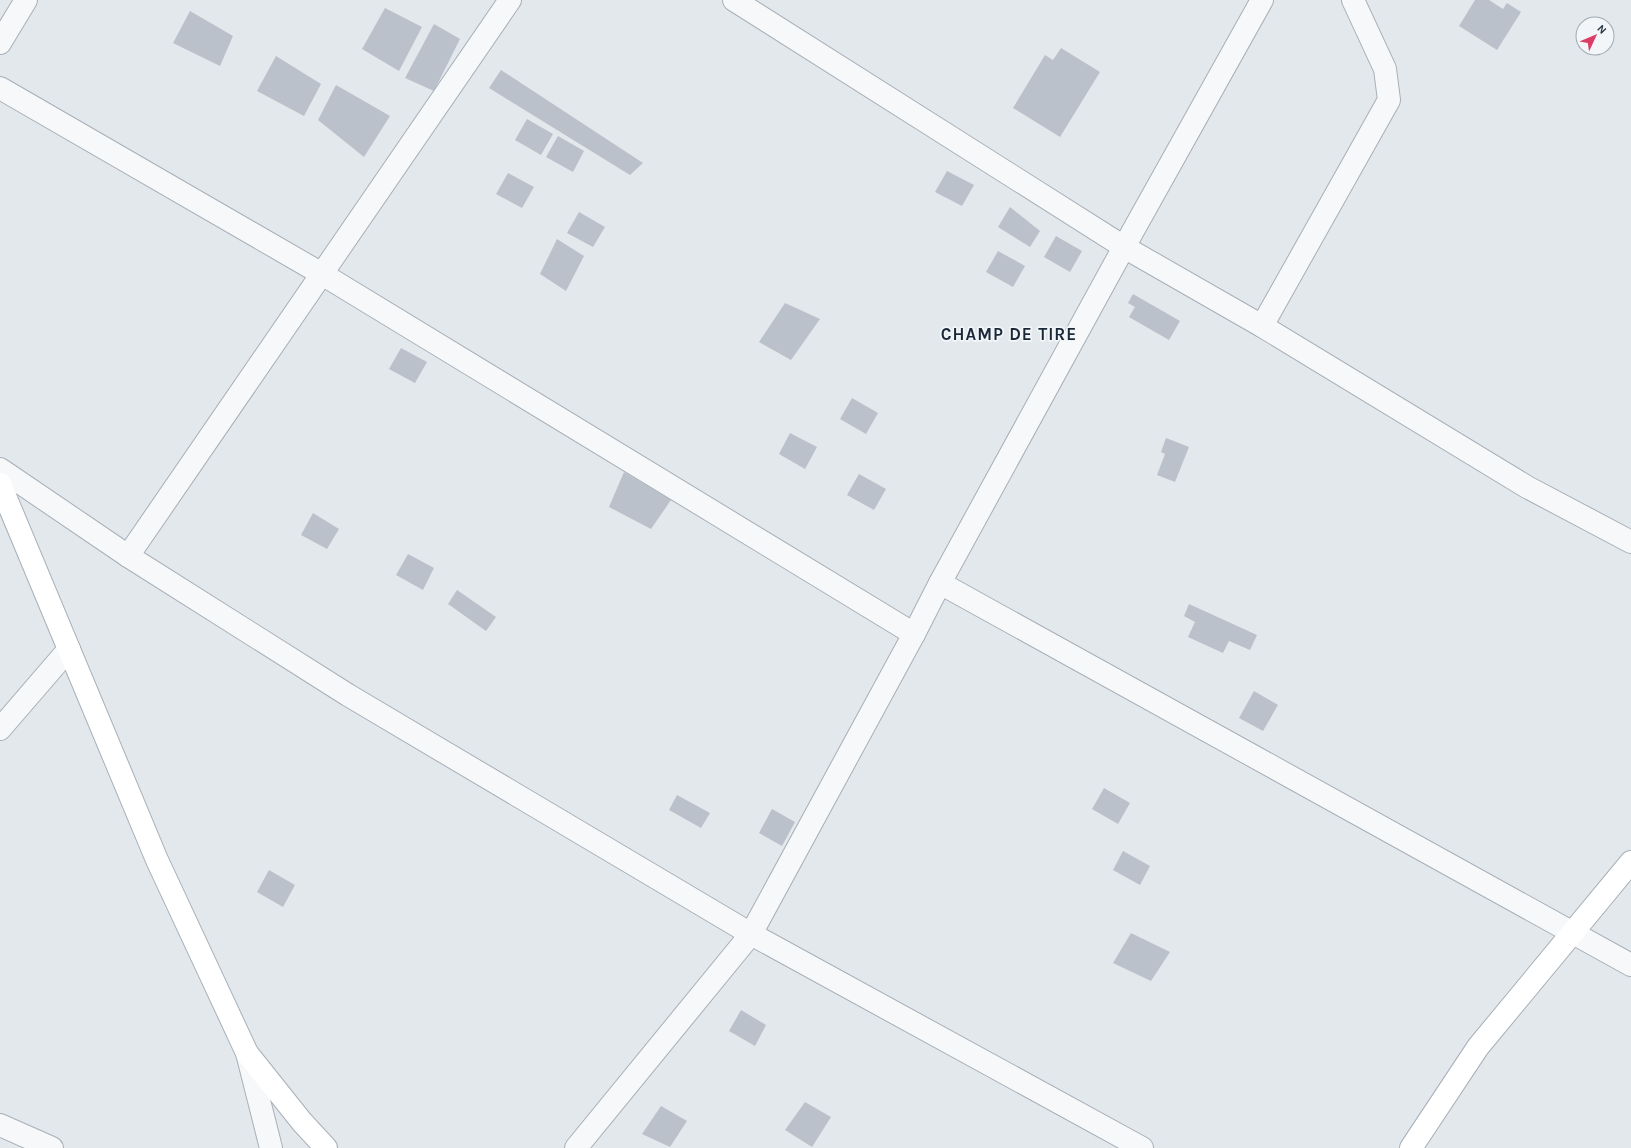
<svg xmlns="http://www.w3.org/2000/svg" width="1631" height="1148" font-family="Karla,sans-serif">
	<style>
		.building { fill: #bac1cb }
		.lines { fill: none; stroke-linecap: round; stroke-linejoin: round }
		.minor-casing { stroke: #a7afb7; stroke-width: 24 }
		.secondary-casing { stroke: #a7afb7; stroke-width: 24 }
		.minor { stroke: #f6f8fa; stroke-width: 22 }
		.secondary { stroke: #fff; stroke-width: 22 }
		.labels { text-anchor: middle; stroke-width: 3.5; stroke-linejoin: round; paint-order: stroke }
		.district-label { font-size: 17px; font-weight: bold; letter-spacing: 1px; fill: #1b2838; stroke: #f3f6f9 }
	</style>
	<rect width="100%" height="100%" fill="#e3e8ec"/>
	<g class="building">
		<polygon points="1475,0 1489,0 1503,9 1507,3 1521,12 1497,50 1459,26"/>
		<polygon points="385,8 422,27 399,71 362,49"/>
		<polygon points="190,11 233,36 220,66 173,43"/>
		<polygon points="434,24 460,39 434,91 405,78"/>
		<polygon points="1061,48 1100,72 1060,137 1013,108 1045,55 1053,60"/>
		<polygon points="276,56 321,84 304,116 257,91"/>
		<polygon points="501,70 643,163 630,175 489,88"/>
		<polygon points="336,85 390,116 364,157 318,120"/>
		<polygon points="527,119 553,134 541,155 515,140"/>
		<polygon points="558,136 584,151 573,172 546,157"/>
		<polygon points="947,171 974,185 962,206 935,192"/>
		<polygon points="508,173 534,187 522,208 496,194"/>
		<polygon points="1010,207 1040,231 1030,247 998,227"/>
		<polygon points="579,212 605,227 593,247 567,233"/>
		<polygon points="1056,236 1082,251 1070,272 1044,257"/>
		<polygon points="557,239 584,256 566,291 540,274"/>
		<polygon points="998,251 1025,266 1013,287 986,272"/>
		<polygon points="1133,294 1180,321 1169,340 1129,317 1135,307 1128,303"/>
		<polygon points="785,303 820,319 791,360 759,342"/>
		<polygon points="401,348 427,362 415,383 389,369"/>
		<polygon points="852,398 878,413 866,434 840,419"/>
		<polygon points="790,433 817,447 805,469 779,454"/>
		<polygon points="1166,438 1189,447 1175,482 1157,475 1165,454 1161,452"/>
		<polygon points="624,472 671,500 651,529 609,507"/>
		<polygon points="859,474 886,489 874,510 847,495"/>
		<polygon points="313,513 339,529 327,549 301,535"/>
		<polygon points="408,554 434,568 423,590 396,575"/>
		<polygon points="457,590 496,617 486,631 448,604"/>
		<polygon points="1189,604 1257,635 1250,650 1229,641 1223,653 1188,637 1195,622 1184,616"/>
		<polygon points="1254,691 1278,705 1263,731 1239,718"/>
		<polygon points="1104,788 1130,803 1118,824 1092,809"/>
		<polygon points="677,795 710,813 701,828 669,810"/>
		<polygon points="772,809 795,822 782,846 759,833"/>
		<polygon points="1123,851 1150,866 1140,885 1113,870"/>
		<polygon points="269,870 295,885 283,907 257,892"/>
		<polygon points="1131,933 1170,952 1151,981 1113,963"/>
		<polygon points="741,1010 766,1025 755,1046 729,1031"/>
		<polygon points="805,1102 831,1117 812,1147 785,1130"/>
		<polygon points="661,1106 687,1121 670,1147 642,1134"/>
	</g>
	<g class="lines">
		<defs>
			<g id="minor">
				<polyline points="734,0 1124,247 1262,326 1527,487 1631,542"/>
				<polyline points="0,43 26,0"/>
				<polyline points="0,88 322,274 914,634"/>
				<polyline points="1262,326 1389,100 1385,69 1353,0"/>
				<polyline points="0,469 128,556 348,695 751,934 1142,1148"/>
				<polyline points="128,556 510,0"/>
				<polyline points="940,583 1631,965"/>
				<polyline points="0,729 69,649"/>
				<polyline points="247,1053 271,1148"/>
				<polyline points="0,1125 52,1148"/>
				<polyline points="576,1148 751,934 914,634 940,583 1124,247 1262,0"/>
			</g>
			<g id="secondary">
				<polyline points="0,484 157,860 247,1053 302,1122 326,1148"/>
				<polyline points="1411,1148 1478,1047 1631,862"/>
			</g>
		</defs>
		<use href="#minor" class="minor-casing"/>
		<use href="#secondary" class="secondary-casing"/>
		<use href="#minor" class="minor"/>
		<use href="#secondary" class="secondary"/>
	</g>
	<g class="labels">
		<g class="district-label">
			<text x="1009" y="340">CHAMP DE TIRE</text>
		</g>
	</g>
	<g transform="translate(1595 36) rotate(46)"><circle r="19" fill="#f3f6f9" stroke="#a2aab2"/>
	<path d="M0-3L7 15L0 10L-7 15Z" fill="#dc3d66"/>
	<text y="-6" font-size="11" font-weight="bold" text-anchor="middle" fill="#293747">N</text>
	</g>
</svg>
